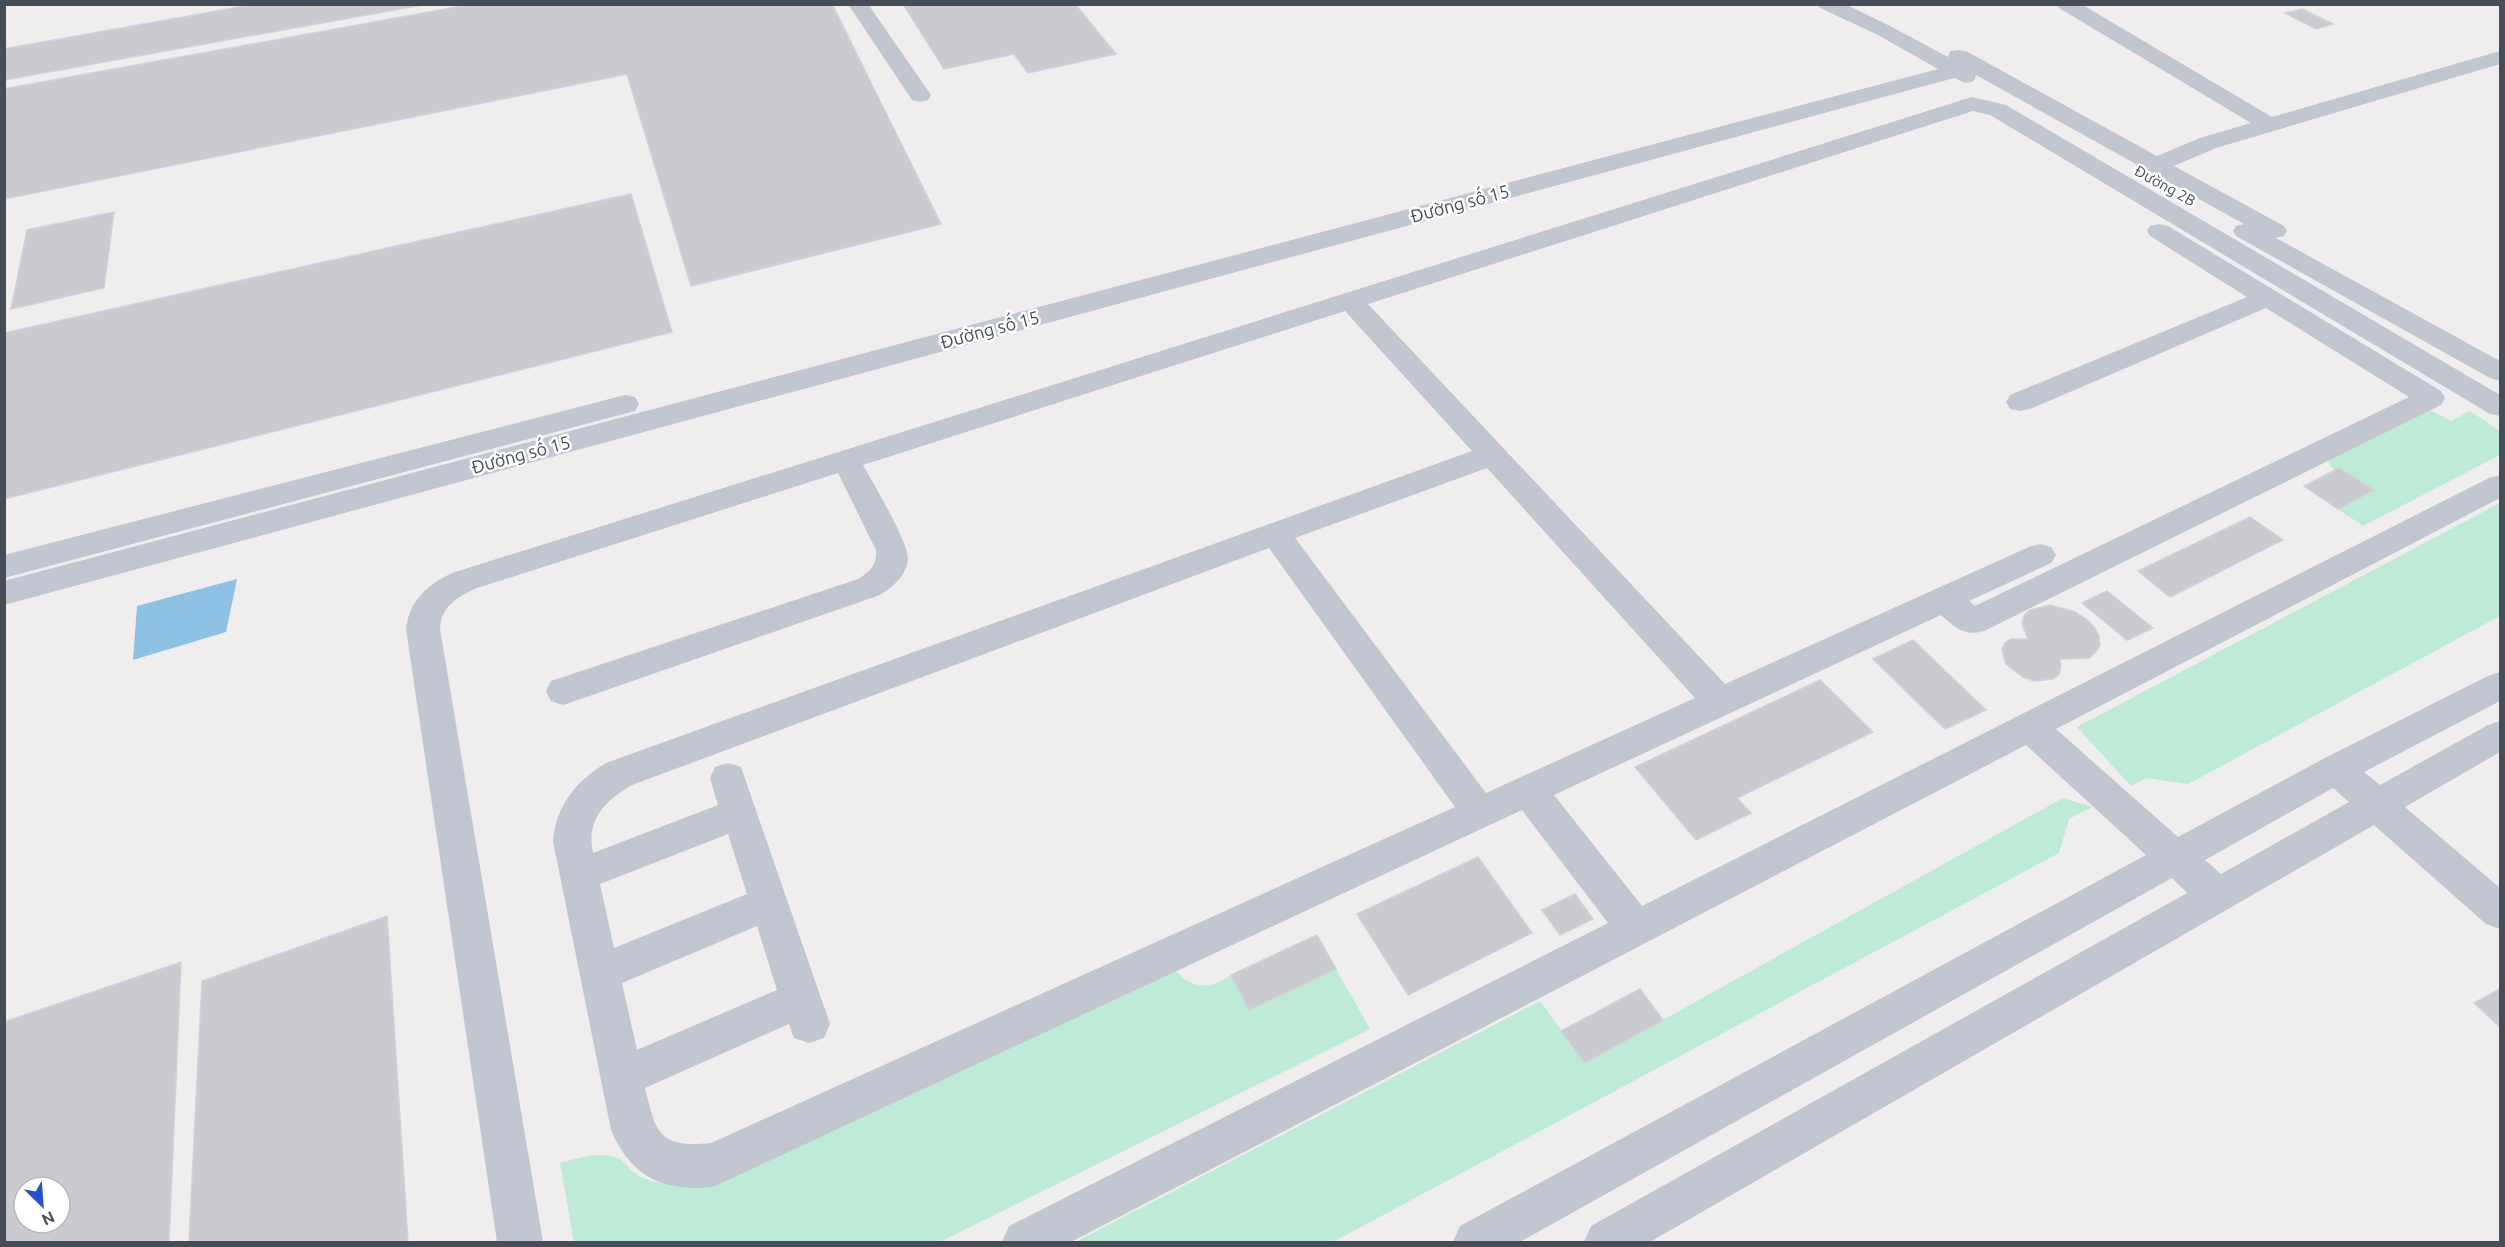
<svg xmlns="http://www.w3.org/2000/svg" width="2505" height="1247" font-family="Ubuntu,sans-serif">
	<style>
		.green { fill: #bdebd7 }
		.water { fill: #8dc2e5 }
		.building { fill: #cacbd1; stroke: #d1d2d8; stroke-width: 1.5; fill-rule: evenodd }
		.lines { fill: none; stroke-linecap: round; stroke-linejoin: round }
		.minor { fill: #c1c6d1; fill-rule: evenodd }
		.labels { text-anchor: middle; stroke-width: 5; stroke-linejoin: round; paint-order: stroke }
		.far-street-label { font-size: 15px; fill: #464d59; stroke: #fff }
		.street-label { font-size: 18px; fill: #464d59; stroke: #fff }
	</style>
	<rect width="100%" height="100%" fill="#efeded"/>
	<g class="green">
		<polygon points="2430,410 2451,421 2470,411 2500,431 2500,455 2363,526 2338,509 2373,490 2339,468 2335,470 2330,466 2329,460"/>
		<polygon points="2500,503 2500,616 2188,784 2146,778 2131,786 2077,727"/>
		<polygon points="2063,798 2092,807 2069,819 2059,853 1333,1242 1075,1242 1540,1001 1585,1063"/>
		<path d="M 1336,969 L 1370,1029 L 940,1242 L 574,1242 L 560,1163 C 579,1158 601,1150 620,1159 C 626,1163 628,1168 633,1172 C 644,1181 661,1183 674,1185 L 1176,971 C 1192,989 1211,990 1231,975 L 1249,1009 Z"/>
	</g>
	<polygon class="water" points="237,579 226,632 133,660 137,606"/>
	<g class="building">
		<polygon points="256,4 428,4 4,80 4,49"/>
		<polygon points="473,4 832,4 941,224 691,286 627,74 4,199 4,89"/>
		<polygon points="903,4 1075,4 1116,54 1028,73 1014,54 944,69"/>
		<polygon points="2302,9 2333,24 2316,29 2285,13"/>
		<polygon points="631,194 672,332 4,499 4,333"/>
		<polygon points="114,212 104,288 11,309 27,230"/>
		<polygon points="2339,468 2374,490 2338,509 2304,486"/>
		<polygon points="2250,517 2283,540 2170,597 2138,571"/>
		<polygon points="2107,591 2153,628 2127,640 2082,603"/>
		<polygon points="2050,605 2075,612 2086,619 2094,627 2099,636 2100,645 2096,652 2089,658 2060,659 2061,667 2059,674 2053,679 2034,681 2023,677 2006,664 2002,649 2005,643 2011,639 2028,639 2022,624 2024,616 2030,610"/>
		<polygon points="1913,640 1986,710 1945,729 1873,659"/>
		<polygon points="1820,680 1873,732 1737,798 1751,813 1696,840 1635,767"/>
		<polygon points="1478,857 1532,933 1408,995 1357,914"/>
		<polygon points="1575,894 1593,919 1560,935 1542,910"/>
		<polygon points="387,916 408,1242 189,1242 202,981"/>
		<polygon points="1317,935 1336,969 1249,1010 1231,975"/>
		<path d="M 181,962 L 169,1242 L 4,1242 L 4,1022 ZM 24,1187 L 60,1187 L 60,1223 L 24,1223 Z"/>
		<polygon points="1640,989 1663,1020 1585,1063 1561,1031"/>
		<polygon points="2500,989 2500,1027 2474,1003"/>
	</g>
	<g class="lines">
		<g class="minor">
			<polygon points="848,4 868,4 931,95 928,100 920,102 912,100"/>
			<polygon points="1817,4 1845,4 1890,26 1948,57 1950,51 1958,50 1966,51 2157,156 2200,138 2251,123 2059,8 2056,4 2081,4 2272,117 2500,51 2500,64 2216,148 2174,166 2284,226 2287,231 2284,236 2276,238 2500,361 2500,381 2490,378 2236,236 2233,231 2236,226 2244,224 1976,75 1974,81 1966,83 1954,78 4,605 4,581 1938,69 1876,34 1820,8"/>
			<path d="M 1972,97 L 2006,105 L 2500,395 L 2500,416 L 2490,414 L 1990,115 L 1973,111 L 1368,304 L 1725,684 L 2029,547 L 2040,544 L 2051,547 L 2056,555 L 2051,563 L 1969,601 L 1975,606 L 2409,397 L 2266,308 L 2030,409 L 2020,411 L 2010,409 L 2006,402 L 2010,395 L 2247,297 L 2150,236 L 2147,231 L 2150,226 L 2159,224 L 2168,226 L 2441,391 L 2445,398 L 2441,405 L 1984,631 C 1964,637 1955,627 1941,615 L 1554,795 L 1642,906 L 2489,478 L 2500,475 L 2500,498 L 2056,729 L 2178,837 L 2323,759 L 2488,676 L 2500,672 L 2500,701 L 2364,772 L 2380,785 L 2488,725 L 2500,721 L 2500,752 L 2405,807 L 2500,888 L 2500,929 L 2486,924 L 2374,825 L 1650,1242 L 1584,1242 L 1591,1226 L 2187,893 L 2172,878 L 1520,1242 L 1453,1242 L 1460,1226 L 2146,855 L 2026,745 L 1071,1242 L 1002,1242 L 1009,1226 L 1608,923 L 1522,810 L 713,1187 C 663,1192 631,1177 611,1130 L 553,841 C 556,806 576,781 606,763 L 1472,451 L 1345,311 L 863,465 C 873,483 909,543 908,559 C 907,575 893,587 880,595 L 575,701 L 563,705 L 551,701 L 546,691 L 551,681 L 858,579 C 870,571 877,566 876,550 L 838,473 L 474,589 C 456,598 441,607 440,629 L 543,1242 L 497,1242 L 406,629 C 409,601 428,584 452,573 ZM 1487,468 L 1695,698 L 1486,793 L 1295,538 ZM 1269,548 L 1455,807 L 711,1143 C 659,1148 656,1134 645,1088 L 789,1024 L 794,1038 L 809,1043 L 824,1038 L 830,1024 L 741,767 L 728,763 L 715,767 L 710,778 L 718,805 L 593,853 C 586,819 605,801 632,785 ZM 2333,788 L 2349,802 L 2221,874 L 2205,860 ZM 728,834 L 747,894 L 614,948 L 600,884 ZM 757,926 L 777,990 L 637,1050 L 622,983 Z"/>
			<polygon points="625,395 635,397 639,404 635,411 4,578 4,555"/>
		</g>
	</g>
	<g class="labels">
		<g class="far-street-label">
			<text transform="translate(2165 186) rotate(29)" y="5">Đường 2B</text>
		</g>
		<g class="street-label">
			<text transform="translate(1460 204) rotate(-15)" y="6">Đường số 15</text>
			<text transform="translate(990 330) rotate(-15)" y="6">Đường số 15</text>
			<text transform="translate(521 455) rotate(-15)" y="6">Đường số 15</text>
		</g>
	</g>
	<rect width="2505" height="1247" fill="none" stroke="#464d59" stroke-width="12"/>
	<g transform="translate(42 1205) rotate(155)"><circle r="28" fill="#ffffff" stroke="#b5b8bd" stroke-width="1.5"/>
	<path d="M0-4.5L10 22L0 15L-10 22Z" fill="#2550d1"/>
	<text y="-9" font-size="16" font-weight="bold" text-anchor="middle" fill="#464d59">N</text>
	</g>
</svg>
